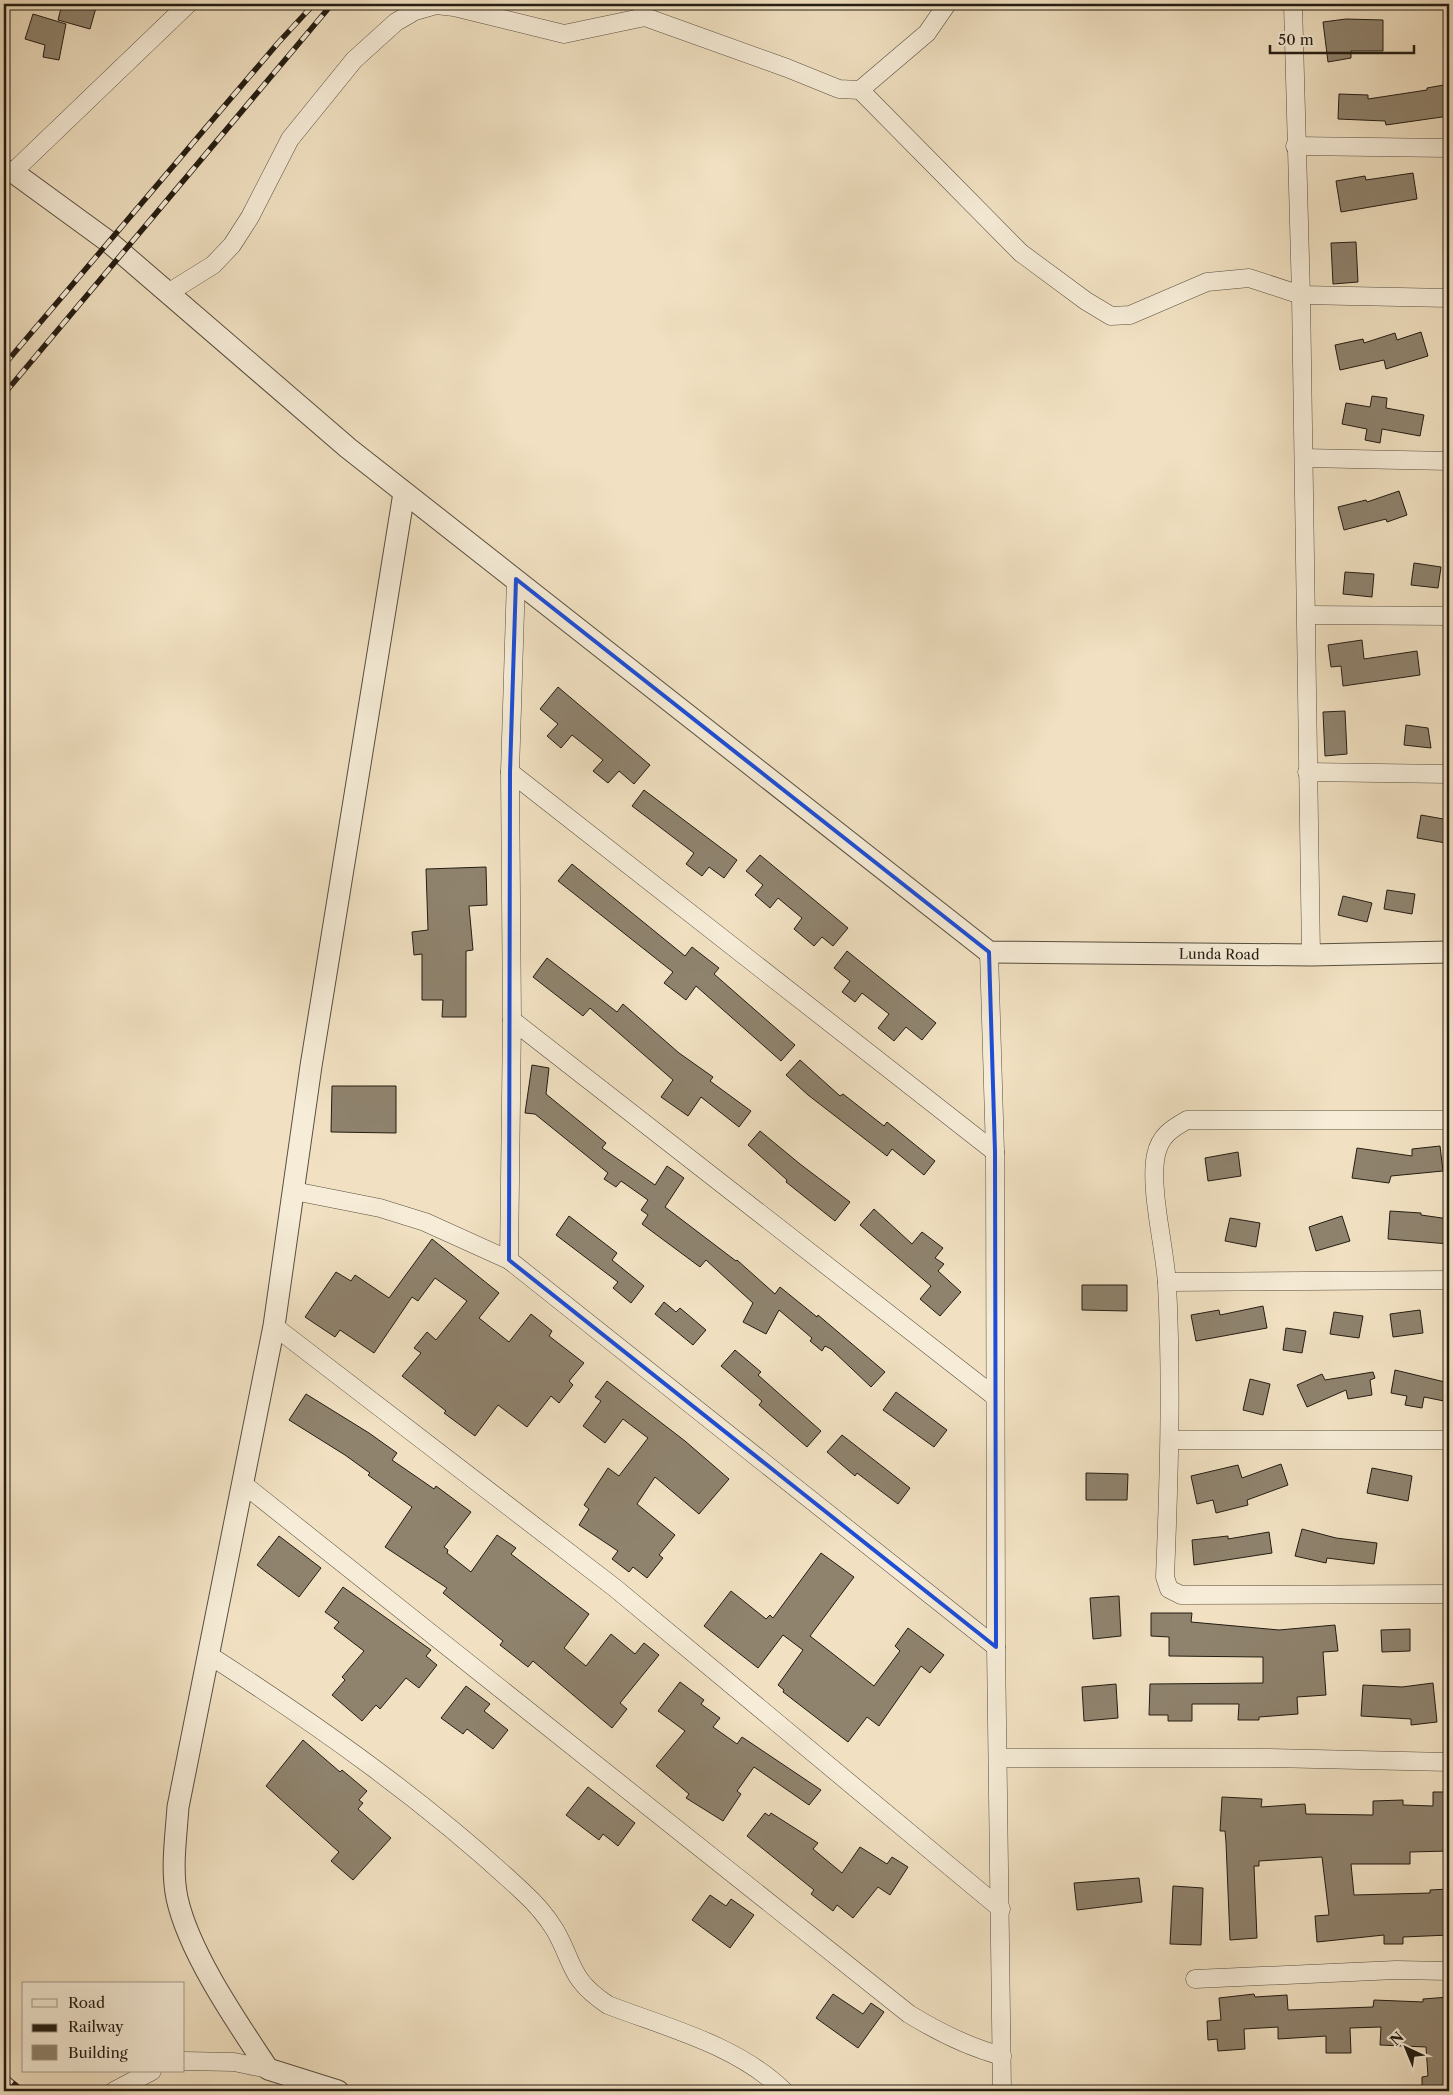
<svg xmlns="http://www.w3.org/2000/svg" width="1453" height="2095" font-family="'Libre Caslon Text',serif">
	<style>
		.building { fill: #8f836e; stroke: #241d13 }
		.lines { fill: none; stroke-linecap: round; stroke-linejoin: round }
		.minor-casing { stroke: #574e3f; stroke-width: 19 }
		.tertiary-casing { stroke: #574e3f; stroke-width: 23 }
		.minor { stroke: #f6ecd7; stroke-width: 18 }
		.tertiary { stroke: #f6ecd7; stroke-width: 21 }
		.rail-casing { stroke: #241d13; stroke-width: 5.5 }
		.rail { stroke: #f6ecd7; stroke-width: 4; stroke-dasharray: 11; stroke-linecap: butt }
		.marked { fill: none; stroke: #1d4ed8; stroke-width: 4; stroke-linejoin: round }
		.labels { text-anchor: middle; stroke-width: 4; stroke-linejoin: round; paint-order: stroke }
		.street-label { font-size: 14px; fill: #241d13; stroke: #f6ecd7 }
	</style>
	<rect width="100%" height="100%" fill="#f1e1c2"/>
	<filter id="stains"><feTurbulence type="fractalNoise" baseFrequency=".004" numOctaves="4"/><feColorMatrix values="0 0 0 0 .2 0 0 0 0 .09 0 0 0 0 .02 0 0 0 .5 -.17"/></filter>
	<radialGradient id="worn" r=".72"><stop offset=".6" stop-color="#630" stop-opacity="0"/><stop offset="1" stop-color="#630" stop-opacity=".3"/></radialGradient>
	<g class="building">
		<polygon points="62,4 97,4 90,29 58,20"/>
		<polygon points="33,14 66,24 59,60 43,57 45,45 25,39"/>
		<polygon points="1346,19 1383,20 1383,51 1351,51 1351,58 1328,62 1323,22"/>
		<polygon points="1449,84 1449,116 1386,125 1385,121 1338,119 1339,94 1368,95 1368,99 1427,90 1427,88"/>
		<polygon points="1413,173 1417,199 1341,212 1336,181 1365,176 1366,180"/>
		<polygon points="1356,242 1358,282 1333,284 1331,243"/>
		<polygon points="1421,332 1428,356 1386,369 1384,360 1340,370 1335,345 1363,339 1364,343 1395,333 1397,340"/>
		<polygon points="1372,396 1387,398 1386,408 1424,415 1420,436 1382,429 1380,443 1365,440 1367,429 1342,424 1346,403 1370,407"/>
		<polygon points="1399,491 1407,515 1387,522 1386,519 1344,530 1338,507 1366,500 1367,502"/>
		<polygon points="1414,563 1441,567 1438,588 1411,585"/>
		<polygon points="1345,572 1374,574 1372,597 1343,594"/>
		<polygon points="1362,640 1364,659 1417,651 1420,675 1343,686 1341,666 1331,667 1328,645"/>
		<polygon points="558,687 650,765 634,784 619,771 608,783 593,771 603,760 572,735 561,748 547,736 558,724 540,709"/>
		<polygon points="1345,711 1347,754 1325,756 1323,712"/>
		<polygon points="1406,725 1428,728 1431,748 1404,745"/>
		<polygon points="644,790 737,860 724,878 709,867 702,876 686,864 694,853 632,806"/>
		<polygon points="1421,815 1449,820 1446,843 1417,838"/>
		<polygon points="760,855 848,928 833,946 822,937 814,946 794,929 802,918 778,898 770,908 755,895 763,885 746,871"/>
		<polygon points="572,864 685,956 692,947 719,968 714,974 795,1045 781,1061 696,986 686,1000 664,983 673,972 558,881"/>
		<polygon points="486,867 487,905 469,906 473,950 466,951 466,1017 442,1017 443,1000 422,1000 422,954 414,955 412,932 428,930 426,869"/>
		<polygon points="1387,890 1415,894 1412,914 1384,909"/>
		<polygon points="1343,896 1372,903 1367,922 1338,915"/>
		<polygon points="847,951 936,1023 922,1040 906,1027 894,1041 878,1028 889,1014 862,993 855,1002 842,992 850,981 834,968"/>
		<polygon points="547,958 617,1012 623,1004 679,1053 713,1077 710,1081 751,1111 739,1127 701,1097 688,1116 661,1097 673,1080 590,1008 583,1016 533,977"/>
		<polygon points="800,1060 840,1096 843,1094 884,1126 887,1122 935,1161 924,1175 892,1149 887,1156 808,1095 786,1075"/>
		<polygon points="532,1065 549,1068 546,1094 606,1143 602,1148 655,1185 667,1166 684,1178 665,1207 736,1261 737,1260 775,1294 780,1287 817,1317 818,1315 885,1372 871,1387 831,1349 825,1346 822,1351 810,1341 812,1338 779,1310 766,1334 743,1322 753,1303 706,1260 700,1267 642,1224 648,1215 641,1210 648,1200 621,1181 616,1187 604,1179 608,1173 535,1114 525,1113"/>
		<polygon points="332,1086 396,1086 396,1133 331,1132"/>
		<polygon points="760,1131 800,1164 850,1202 835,1221 786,1182 787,1180 748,1145"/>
		<polygon points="1440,1146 1443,1171 1391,1176 1389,1183 1352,1178 1357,1148 1412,1156 1412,1149"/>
		<polygon points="1238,1152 1241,1176 1208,1181 1205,1158"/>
		<polygon points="874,1209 912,1244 922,1232 943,1248 935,1258 944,1264 938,1271 961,1292 940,1316 920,1299 931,1286 860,1225"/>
		<polygon points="1390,1211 1421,1213 1421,1215 1449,1219 1449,1244 1388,1239"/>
		<polygon points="569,1216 617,1253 612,1260 644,1286 631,1303 613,1288 618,1282 556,1235"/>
		<polygon points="1342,1216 1350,1241 1316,1251 1309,1227"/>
		<polygon points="1230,1218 1260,1223 1256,1247 1225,1241"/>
		<polygon points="432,1239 499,1293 479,1318 509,1342 531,1314 552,1331 549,1336 584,1363 569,1381 573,1385 559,1403 551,1396 527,1427 498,1405 475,1436 444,1413 446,1411 402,1376 421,1353 414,1348 427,1332 436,1340 467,1301 435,1278 418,1301 412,1297 374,1353 340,1330 335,1337 305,1317 336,1272 351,1281 355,1275 389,1298"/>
		<polygon points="1082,1285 1127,1285 1127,1311 1082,1310"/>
		<polygon points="664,1302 676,1312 680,1308 706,1330 693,1345 655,1314"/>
		<polygon points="1263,1306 1267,1328 1196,1341 1191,1315 1219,1310 1220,1315"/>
		<polygon points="1420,1310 1423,1333 1393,1337 1390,1314"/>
		<polygon points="1334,1312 1363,1316 1359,1338 1330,1334"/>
		<polygon points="1286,1328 1306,1331 1302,1353 1283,1350"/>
		<polygon points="735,1350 761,1372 758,1375 821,1431 807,1447 759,1405 762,1401 721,1366"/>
		<polygon points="1395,1370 1449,1383 1449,1402 1424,1397 1422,1408 1405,1405 1407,1396 1391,1393"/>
		<polygon points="1373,1372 1375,1378 1370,1380 1372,1395 1348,1399 1346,1390 1307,1407 1297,1385 1322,1374 1325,1380"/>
		<polygon points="1250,1379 1270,1384 1263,1415 1243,1410"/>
		<polygon points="607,1381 685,1441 729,1479 699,1514 655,1477 637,1504 675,1535 659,1555 663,1558 647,1578 633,1567 629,1572 612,1559 618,1551 579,1525 589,1509 584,1505 608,1468 619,1476 648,1438 623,1419 605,1443 583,1426 601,1401 595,1397"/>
		<polygon points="896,1392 947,1430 934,1447 883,1410"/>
		<polygon points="306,1394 369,1433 397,1453 392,1460 434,1489 436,1486 471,1512 444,1547 448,1550 447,1553 471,1572 497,1535 516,1548 511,1554 589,1614 564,1648 586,1666 611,1634 635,1654 644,1643 659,1655 620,1703 627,1709 612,1728 533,1661 528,1667 500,1645 503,1641 443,1593 447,1588 385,1547 412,1507 368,1475 370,1473 345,1455 289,1420"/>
		<polygon points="842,1435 910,1488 898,1504 857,1473 855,1476 827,1452"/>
		<polygon points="1281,1464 1288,1485 1247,1500 1248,1505 1216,1513 1213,1500 1197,1504 1191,1476 1238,1465 1242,1478"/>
		<polygon points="1372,1468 1412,1476 1408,1501 1367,1493"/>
		<polygon points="1086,1473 1128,1474 1127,1500 1086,1500"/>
		<polygon points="1302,1529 1336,1538 1377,1543 1374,1564 1327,1558 1326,1563 1295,1556"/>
		<polygon points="1269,1532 1272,1553 1194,1565 1192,1540 1228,1536 1228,1539"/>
		<polygon points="279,1536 321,1568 299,1597 257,1565"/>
		<polygon points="821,1553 854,1577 810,1636 874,1686 900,1651 895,1646 908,1628 944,1655 930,1673 921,1666 879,1726 867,1717 848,1742 783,1692 784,1690 778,1685 803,1650 783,1635 758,1668 704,1626 731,1591 766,1619 770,1615 773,1618"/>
		<polygon points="343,1587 431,1650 426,1656 437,1665 419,1688 406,1678 380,1709 376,1705 362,1721 332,1695 345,1680 342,1677 364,1651 334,1628 339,1622 325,1612"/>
		<polygon points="1119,1596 1121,1636 1093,1639 1090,1598"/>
		<polygon points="1151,1613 1192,1613 1191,1622 1279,1630 1335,1625 1338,1651 1323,1652 1326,1695 1297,1697 1298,1714 1259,1717 1259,1720 1238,1720 1239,1704 1192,1704 1192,1721 1168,1721 1168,1715 1149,1715 1150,1684 1263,1683 1263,1657 1169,1656 1169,1637 1151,1636"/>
		<polygon points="1410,1629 1410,1651 1382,1652 1381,1630"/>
		<polygon points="680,1682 704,1700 701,1704 720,1718 713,1727 737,1744 742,1737 821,1790 809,1805 754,1767 737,1791 741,1794 723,1821 686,1798 689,1794 656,1766 685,1731 658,1711"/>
		<polygon points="1433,1683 1437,1722 1411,1725 1411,1719 1361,1716 1363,1685 1402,1687"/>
		<polygon points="1116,1684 1118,1718 1084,1721 1082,1687"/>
		<polygon points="466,1686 490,1704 484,1711 508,1730 493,1749 467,1729 463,1734 441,1718"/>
		<polygon points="303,1740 340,1772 342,1770 367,1791 359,1800 363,1803 358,1809 391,1838 353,1880 331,1861 339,1852 266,1786"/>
		<polygon points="588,1787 635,1823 618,1846 603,1834 599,1840 566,1815"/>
		<polygon points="1433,1792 1449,1792 1449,1851 1410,1852 1410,1864 1351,1864 1354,1895 1430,1893 1430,1890 1449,1889 1449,1935 1403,1937 1403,1944 1384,1944 1384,1935 1317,1942 1315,1916 1329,1915 1322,1857 1259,1861 1259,1866 1254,1866 1257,1938 1230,1940 1226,1842 1225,1831 1220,1831 1222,1797 1262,1799 1261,1807 1305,1804 1306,1814 1373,1815 1373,1801 1403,1800 1403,1805 1433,1806"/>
		<polygon points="765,1813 769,1816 771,1813 818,1843 813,1849 842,1873 860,1847 887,1864 892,1857 908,1867 890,1895 878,1887 853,1918 837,1905 833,1911 811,1894 814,1890 747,1836"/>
		<polygon points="1139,1878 1142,1902 1077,1910 1074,1883"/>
		<polygon points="1173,1886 1203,1888 1201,1945 1170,1944"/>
		<polygon points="710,1895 726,1906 731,1899 754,1915 730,1948 692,1920"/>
		<polygon points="833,1994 863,2014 871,2003 884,2012 858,2048 816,2018"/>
		<polygon points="1254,1994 1255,1997 1287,1995 1288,2010 1373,2007 1374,2000 1423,2002 1423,1999 1449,1997 1449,2091 1422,2091 1422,2077 1428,2076 1426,2047 1380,2045 1381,2027 1350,2028 1351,2053 1326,2053 1326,2036 1278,2039 1278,2027 1244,2029 1245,2049 1218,2051 1217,2039 1208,2040 1207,2021 1221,2020 1219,1998"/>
	</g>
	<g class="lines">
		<defs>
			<g id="minor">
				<polyline points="1293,4 1301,295 1311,955"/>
				<polyline points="860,90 1021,253 1086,301 1111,316 1130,315 1207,282 1249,278 1301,295 1449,298"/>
				<polyline points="1295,146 1449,148"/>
				<polyline points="13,172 188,4"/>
				<polyline points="168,293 213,265 232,245 250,217 290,139 354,60 396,22 415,11 436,5 454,7 564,34 645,17 787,68 839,89 860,90 927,33 947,4"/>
				<polyline points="1304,458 1449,461"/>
				<polyline points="1307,615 1449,616"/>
				<polyline points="510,772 995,1152"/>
				<polyline points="1307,772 1449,774"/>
				<polyline points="989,952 995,1152 996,1647 1002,2091"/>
				<polyline points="512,1020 510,772 516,579"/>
				<path d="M 1449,1120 L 1187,1120 C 1171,1129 1160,1136 1156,1155 C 1149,1188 1165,1248 1167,1284 C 1172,1382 1169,1479 1165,1577 L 1169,1589 L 1181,1595 L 1449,1594"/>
				<polyline points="294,1191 380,1208 425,1222 509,1260"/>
				<polyline points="1167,1282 1449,1280"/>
				<polyline points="274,1326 615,1588 1001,1909"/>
				<polyline points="994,1396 512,1020 509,1260 996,1647"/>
				<polyline points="1170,1440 1449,1440"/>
				<path d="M 242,1483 L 909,2014 C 940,2033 968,2047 1002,2056"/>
				<path d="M 209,1655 C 319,1726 427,1802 523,1892 C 534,1902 547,1917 555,1930 C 575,1965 569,1979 608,2005 C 668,2028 737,2045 784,2091"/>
				<polyline points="998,1758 1269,1758 1449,1762"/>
				<polyline points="1195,1979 1396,1970 1449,1971"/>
				<polyline points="184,2061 234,2062 268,2069"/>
				<polyline points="114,2091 152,2071"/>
			</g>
			<g id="tertiary">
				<path id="s1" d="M 4,172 L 13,172 L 109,242 L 348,448 L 989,952 L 1311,955 L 1449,952"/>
				<path d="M 338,2091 L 268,2069 C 237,2022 189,1953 177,1898 C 171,1869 176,1837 178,1807 L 274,1326 L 311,1066 L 404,493"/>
			</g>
		</defs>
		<use href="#minor" class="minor-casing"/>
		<use href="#tertiary" class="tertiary-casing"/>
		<use href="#minor" class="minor"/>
		<use href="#tertiary" class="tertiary"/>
		<defs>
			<g id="rail">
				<polyline points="4,365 278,43 314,4"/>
				<polyline points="4,394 332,4"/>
				<polyline points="4,2076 23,2091"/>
			</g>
		</defs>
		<use href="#rail" class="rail-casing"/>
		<use href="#rail" class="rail"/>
	</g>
	<path class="marked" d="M 516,579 L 989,952 L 995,1152 L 996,1647 L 509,1260 L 510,772 Z"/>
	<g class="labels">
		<g class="street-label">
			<text dy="5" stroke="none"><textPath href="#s1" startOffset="1489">Lunda Road</textPath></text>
		</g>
	</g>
	<rect width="1453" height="2095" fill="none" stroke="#f1e1c2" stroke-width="20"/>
	<rect x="5" y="5" width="1443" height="2085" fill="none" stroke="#241d13" stroke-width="2.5"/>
	<rect x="10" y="10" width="1433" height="2075" fill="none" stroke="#241d13"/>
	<rect x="22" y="1982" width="162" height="90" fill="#f6ecd7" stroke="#a29989"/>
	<rect x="32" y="1999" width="25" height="8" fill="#f6ecd7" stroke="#a29989"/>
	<text x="68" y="2008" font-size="15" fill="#241d13">Road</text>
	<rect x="32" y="2024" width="25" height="8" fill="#241d13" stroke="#a29989"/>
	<text x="68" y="2032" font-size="15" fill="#241d13">Railway</text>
	<rect x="32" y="2045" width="25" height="15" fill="#8f836e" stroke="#a29989"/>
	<text x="68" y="2058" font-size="15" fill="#241d13">Building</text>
	<g transform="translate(1406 2048) rotate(316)" stroke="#f6ecd7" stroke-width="4" paint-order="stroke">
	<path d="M0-4L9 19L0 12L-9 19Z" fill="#241d13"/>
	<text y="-8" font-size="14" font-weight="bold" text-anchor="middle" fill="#241d13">N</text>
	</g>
	<path d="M1270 45v8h144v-8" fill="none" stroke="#241d13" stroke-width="2.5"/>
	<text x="1278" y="45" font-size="15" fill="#241d13" stroke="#f6ecd7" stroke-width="4" paint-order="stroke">50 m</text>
	<rect width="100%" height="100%" filter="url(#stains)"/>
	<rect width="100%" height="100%" fill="url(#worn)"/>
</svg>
